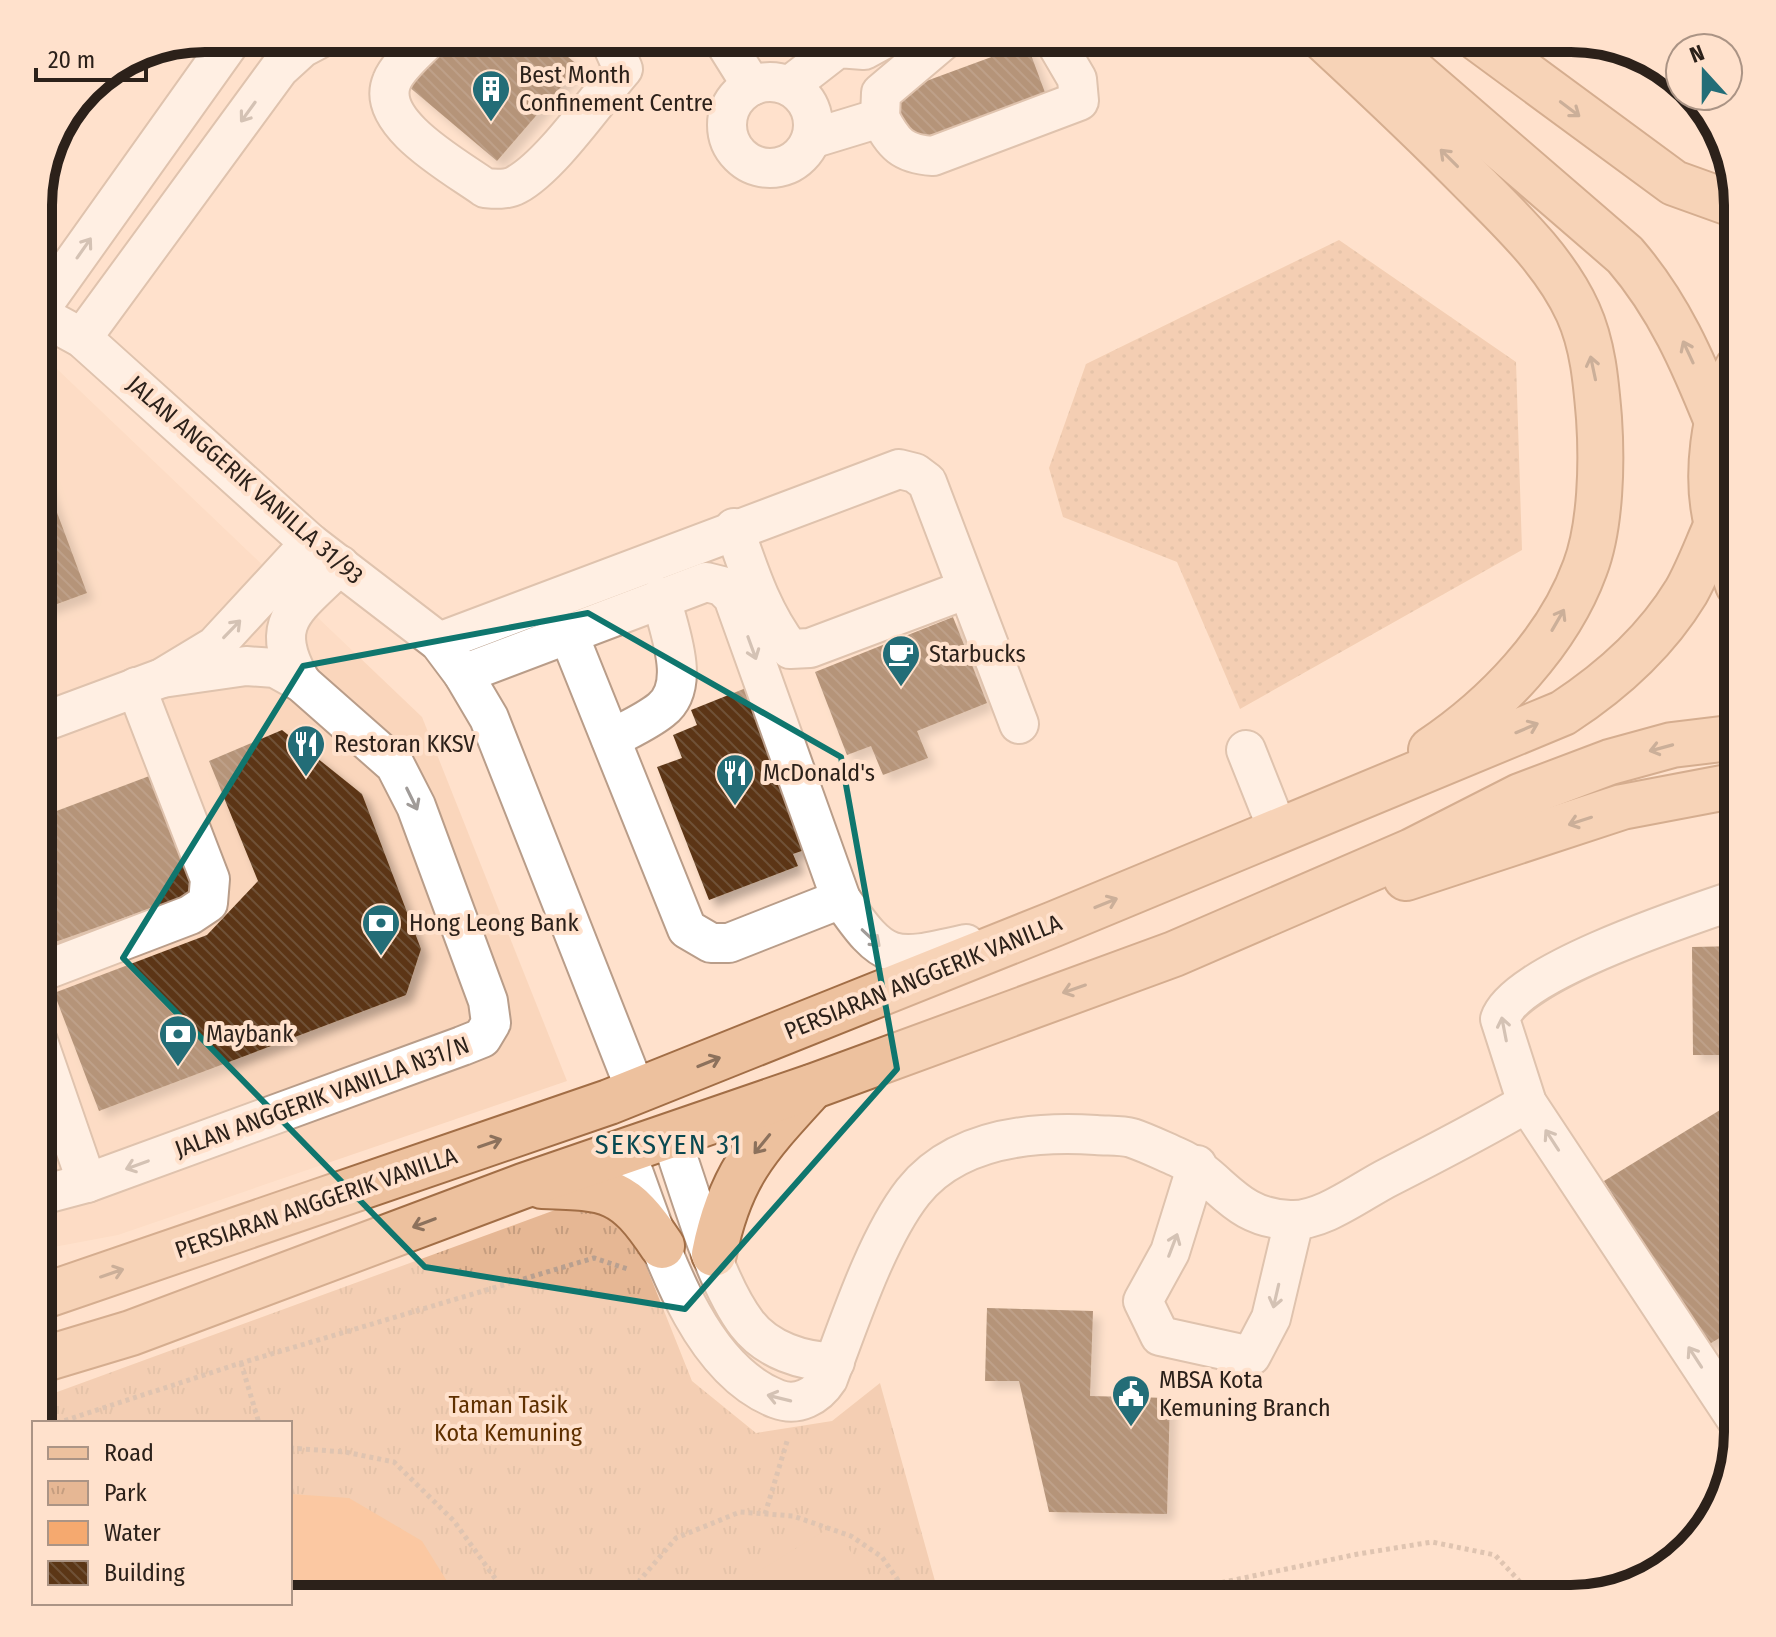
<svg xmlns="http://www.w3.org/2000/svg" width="1776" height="1637" font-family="'Fira Sans Condensed',sans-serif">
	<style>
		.built { fill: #fad6bc }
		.grass { fill: url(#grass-dots) }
		.park { fill: url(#park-tufts) }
		.garden { fill: #e6b794 }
		.water { fill: #f5a96f }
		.building { fill: url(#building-back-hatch); filter: url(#shadow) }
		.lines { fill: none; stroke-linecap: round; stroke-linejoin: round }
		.minor-casing { stroke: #b99d89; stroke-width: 42 }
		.major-casing { stroke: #a26e46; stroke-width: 48 }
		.path { stroke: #b8a090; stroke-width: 5; stroke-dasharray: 4 4; stroke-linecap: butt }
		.minor { stroke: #fff; stroke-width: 38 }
		.major { stroke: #edc19e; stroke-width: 44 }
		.oneway { stroke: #8c715c }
		.oneway2 { stroke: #a09b98 }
		.marked { fill: none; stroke: #0f766e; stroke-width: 6; stroke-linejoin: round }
		.labels { text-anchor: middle; stroke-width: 8; stroke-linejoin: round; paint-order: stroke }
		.poi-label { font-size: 24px; fill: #2c211a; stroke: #ffe1cc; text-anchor: start }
		.street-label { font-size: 24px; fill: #2c211a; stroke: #ffe1cc }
		.park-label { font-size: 24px; fill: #5f3000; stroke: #ffe1cc }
		.quarter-label { font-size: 28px; letter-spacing: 2px; fill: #0a4951; stroke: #ffe1cc }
		.rim { fill: none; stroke: #2c211a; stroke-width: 10 }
	</style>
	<defs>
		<pattern id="grass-dots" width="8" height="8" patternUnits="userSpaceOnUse" patternTransform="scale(2)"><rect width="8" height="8" fill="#e6b794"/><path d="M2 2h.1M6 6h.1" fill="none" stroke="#c59d7f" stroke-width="1.8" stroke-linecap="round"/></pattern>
		<pattern id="park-tufts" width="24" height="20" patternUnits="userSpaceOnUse" patternTransform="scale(2)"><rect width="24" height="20" fill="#e6b794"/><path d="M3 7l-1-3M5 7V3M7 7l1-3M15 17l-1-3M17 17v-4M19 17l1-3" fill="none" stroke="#c59d7f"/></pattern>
		<pattern id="building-back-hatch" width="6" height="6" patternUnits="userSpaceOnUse" patternTransform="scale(2)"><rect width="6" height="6" fill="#5b3616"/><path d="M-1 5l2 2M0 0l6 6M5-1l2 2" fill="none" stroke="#6f5137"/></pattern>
		<filter id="shadow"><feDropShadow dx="7" dy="7" stdDeviation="4" flood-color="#0004"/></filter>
	</defs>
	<rect width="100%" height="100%" fill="#ffe1cc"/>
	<polygon class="built" points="38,364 55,367 422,717 567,1081 118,1235 38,1250"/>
	<polygon class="grass" points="1339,240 1516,362 1522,550 1240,709 1177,562 1063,517 1049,468 1086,364"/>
	<polygon class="park" points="615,1188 692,1381 756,1433 832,1421 880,1383 940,1599 290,1599 290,1423 38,1423 38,1399"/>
	<polygon class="garden" points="834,1525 880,1599 751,1599 741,1582"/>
	<polygon class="water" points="290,1494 349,1498 422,1541 458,1599 290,1599"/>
	<g class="building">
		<polygon points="449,38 545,38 579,66 497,161 408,86"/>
		<polygon points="1027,44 1047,98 911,148 891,94"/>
		<polygon points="39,464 87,593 38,611 38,464"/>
		<polygon points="953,617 987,703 917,731 928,758 883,775 871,746 847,755 815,672"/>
		<polygon points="751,686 813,847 793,854 798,866 709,900 657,767 682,758 673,735 697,725 691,710"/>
		<polygon points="282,730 362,794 421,949 406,995 99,1111 54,993 207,935 258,881 209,761"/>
		<polygon points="152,775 200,891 38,948 38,818"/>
		<polygon points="1738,946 1738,1055 1693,1055 1692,947"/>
		<polygon points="1738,1099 1738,1327 1706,1346 1604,1181"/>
		<polygon points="987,1308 1093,1311 1090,1396 1170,1398 1167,1514 1049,1512 1019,1381 985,1381"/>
	</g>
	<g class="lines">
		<defs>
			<g id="minor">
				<path d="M 429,38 C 417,51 398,66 392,81 C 374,123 456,167 485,188 C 495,189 507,190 516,185 C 551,166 595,101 623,69 L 614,49 L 615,38"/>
				<polyline points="722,38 752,86"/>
				<circle cx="770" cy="125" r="43"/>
				<polyline points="789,86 838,48 864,50 886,38"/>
				<polyline points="880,118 881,93 946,38"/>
				<path d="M 811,139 L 880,118 C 894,144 902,154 933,156 L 1079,101 L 1077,79 L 1053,38"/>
				<polyline points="38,312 233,38"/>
				<polyline points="38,314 82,338 310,543 439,642 463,674 489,718 636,1091"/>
				<polyline points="82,338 279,69 302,48 321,38"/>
				<path d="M 734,528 C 749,571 762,613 790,649 L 810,648 L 967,589"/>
				<polyline points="568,633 687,929 711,943 729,943 841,899"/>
				<polyline points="439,642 899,469 915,473 927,482 1019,724"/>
				<path d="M 463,674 L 706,582 L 722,586 L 733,597 L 841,899 C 885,963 892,961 966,944"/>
				<path d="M 302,683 C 265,621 298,608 340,565"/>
				<polyline points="38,724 162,678 215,646 310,543"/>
				<path d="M 611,739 C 627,730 646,722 661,710 C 693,685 668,629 661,597"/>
				<polyline points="1246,750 1279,833"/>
				<path d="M 1738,899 C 1688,916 1516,972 1500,1019 L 1527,1103 L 1738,1422"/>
				<polyline points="38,973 190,915 208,903 210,879 136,687"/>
				<polyline points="38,1041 87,1183"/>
				<path d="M 670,1135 C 689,1188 714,1281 747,1324 C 767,1350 803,1362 835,1362"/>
				<path d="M 625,1150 C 656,1229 691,1366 777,1399 C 798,1407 817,1396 828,1379 C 849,1323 877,1238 913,1192 C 956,1138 1033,1131 1096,1135 C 1108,1136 1121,1135 1132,1138 C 1147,1143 1163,1151 1177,1157 C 1221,1176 1232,1218 1290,1220 C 1322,1222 1361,1191 1389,1177 C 1436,1153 1482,1129 1527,1103"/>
				<polyline points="1197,1165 1170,1252 1143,1301 1160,1336 1251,1356 1271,1318 1294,1221"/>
				<polyline points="38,1196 87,1183 462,1046 482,1038 491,1023 488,1001 416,806 395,765 302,683 275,668 246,666 162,678"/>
			</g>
			<g id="major">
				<path d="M 1323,38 C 1375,86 1426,134 1476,185 C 1513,222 1556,263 1578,312 C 1593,345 1596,382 1599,418 C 1602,462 1601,526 1585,568 C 1558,642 1495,707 1431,750"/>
				<path d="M 1374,38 L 1625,255 C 1669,306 1693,362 1718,424"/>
				<polyline points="1477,38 1674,183 1738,206"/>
				<path d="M 1738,367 C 1712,410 1705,478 1717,525 C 1723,545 1731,565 1738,585"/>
				<polyline points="1406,878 1622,807 1738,785"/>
				<path d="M 542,1186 C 610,1188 624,1189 662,1246"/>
				<path d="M 714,1254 C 730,1174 758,1146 812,1087"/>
				<path d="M 38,1298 L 609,1102 L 1054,924 L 1563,713 C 1612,681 1655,643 1686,592 C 1698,571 1707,546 1717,524"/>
				<polyline points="38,1361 131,1333 523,1186 814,1086 1174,954 1412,851 1520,796 1610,762 1672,745 1738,737"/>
			</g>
		</defs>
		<use href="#minor" class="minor-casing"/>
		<use href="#major" class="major-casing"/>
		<g class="path">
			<polyline points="241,1363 259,1423"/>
			<polyline points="57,1423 241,1363 594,1258 628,1269"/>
			<polyline points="290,1448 345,1452 394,1462 454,1521 510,1599"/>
			<polyline points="765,1514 788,1438"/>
			<polyline points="639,1599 640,1580 676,1538 740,1512 793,1516 851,1536 882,1557 911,1599"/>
			<polyline points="1143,1599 1358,1554 1432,1542 1495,1555 1536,1599"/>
		</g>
		<use href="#minor" class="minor"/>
		<use href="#major" class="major"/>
	</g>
	<defs><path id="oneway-shaft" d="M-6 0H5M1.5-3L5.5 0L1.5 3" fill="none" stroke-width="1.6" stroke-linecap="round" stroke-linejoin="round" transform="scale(2)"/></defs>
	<g class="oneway">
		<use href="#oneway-shaft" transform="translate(1570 109) rotate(37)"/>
		<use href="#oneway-shaft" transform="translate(1449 158) rotate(-135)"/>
		<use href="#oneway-shaft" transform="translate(1688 352) rotate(-115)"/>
		<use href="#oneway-shaft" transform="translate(1593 368) rotate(-102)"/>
		<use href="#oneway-shaft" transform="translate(1558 620) rotate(-60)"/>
		<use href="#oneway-shaft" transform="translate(1527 728) rotate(-23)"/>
		<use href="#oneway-shaft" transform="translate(1661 748) rotate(165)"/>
		<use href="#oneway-shaft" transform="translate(1580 821) rotate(162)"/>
		<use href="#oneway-shaft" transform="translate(1106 903) rotate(-22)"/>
		<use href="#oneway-shaft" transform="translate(1074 989) rotate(161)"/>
		<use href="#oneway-shaft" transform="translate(709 1062) rotate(-22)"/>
		<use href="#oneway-shaft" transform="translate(490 1143) rotate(-19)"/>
		<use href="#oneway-shaft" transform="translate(762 1144) rotate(129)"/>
		<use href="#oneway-shaft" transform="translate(424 1223) rotate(159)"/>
		<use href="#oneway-shaft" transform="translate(112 1273) rotate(-19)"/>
	</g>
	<g class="oneway2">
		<use href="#oneway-shaft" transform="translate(248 112) rotate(126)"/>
		<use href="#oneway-shaft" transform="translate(84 248) rotate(-55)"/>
		<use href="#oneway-shaft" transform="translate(232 629) rotate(-46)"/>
		<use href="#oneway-shaft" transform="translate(752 648) rotate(70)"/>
		<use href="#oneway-shaft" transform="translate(412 799) rotate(64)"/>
		<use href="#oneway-shaft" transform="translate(871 938) rotate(43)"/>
		<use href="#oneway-shaft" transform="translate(1504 1029) rotate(-101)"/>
		<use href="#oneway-shaft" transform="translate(1552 1140) rotate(-123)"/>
		<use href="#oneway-shaft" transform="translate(137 1165) rotate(160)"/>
		<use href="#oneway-shaft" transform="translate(1173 1245) rotate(-69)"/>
		<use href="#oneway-shaft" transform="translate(1276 1296) rotate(103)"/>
		<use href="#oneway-shaft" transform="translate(1695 1357) rotate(-123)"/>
		<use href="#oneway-shaft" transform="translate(779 1398) rotate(-166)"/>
	</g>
	<path d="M0 0H1776V1637H0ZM 588,613 L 841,757 L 897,1069 L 685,1309 L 425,1267 L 123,958 L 303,666 Z" fill="#ffe1cc" fill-opacity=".55" fill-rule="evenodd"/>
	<path class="marked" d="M 588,613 L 841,757 L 897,1069 L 685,1309 L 425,1267 L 123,958 L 303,666 Z"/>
	<defs>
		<symbol id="building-pin" viewBox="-11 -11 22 30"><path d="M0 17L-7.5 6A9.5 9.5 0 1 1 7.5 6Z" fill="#236d77" stroke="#ffe1cc"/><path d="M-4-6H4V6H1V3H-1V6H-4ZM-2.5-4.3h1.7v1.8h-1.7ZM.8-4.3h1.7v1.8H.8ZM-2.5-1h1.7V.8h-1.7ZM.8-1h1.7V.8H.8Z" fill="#fff"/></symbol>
		<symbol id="cafe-pin" viewBox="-11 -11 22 30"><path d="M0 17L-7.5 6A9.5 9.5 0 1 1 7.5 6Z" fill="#236d77" stroke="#ffe1cc"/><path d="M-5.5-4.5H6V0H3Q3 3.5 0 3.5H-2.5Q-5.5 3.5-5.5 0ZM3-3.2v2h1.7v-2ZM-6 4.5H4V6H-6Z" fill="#fff"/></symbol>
		<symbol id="restaurant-pin" viewBox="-11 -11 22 30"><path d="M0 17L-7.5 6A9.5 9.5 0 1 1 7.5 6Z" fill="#236d77" stroke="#ffe1cc"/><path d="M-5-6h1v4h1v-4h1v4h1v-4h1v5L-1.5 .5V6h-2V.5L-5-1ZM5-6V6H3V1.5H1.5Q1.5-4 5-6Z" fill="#fff"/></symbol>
		<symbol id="bank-pin" viewBox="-11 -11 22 30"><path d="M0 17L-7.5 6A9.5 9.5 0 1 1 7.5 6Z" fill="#236d77" stroke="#ffe1cc"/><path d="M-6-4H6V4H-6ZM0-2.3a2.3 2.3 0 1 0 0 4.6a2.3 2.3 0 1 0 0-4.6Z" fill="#fff"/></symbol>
		<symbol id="civic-pin" viewBox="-11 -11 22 30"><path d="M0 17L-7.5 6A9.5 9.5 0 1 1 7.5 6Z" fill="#236d77" stroke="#ffe1cc"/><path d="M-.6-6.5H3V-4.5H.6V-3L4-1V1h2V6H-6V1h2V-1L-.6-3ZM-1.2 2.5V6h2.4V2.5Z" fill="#fff"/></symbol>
	</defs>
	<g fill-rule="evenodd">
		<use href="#building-pin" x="469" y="67" width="44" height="60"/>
		<use href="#cafe-pin" x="879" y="632" width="44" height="60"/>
		<use href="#restaurant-pin" x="284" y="722" width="44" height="60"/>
		<use href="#restaurant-pin" x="713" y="751" width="44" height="60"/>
		<use href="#bank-pin" x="359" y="901" width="44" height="60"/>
		<use href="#bank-pin" x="156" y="1012" width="44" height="60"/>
		<use href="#civic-pin" x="1109" y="1372" width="44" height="60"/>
	</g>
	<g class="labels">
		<g class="poi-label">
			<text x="519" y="83">Best Month<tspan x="519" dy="28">Confinement Centre</tspan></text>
			<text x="929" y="662">Starbucks</text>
			<text x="334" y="752">Restoran KKSV</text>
			<text x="763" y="781">McDonald's</text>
			<text x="409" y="931">Hong Leong Bank</text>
			<text x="206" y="1042">Maybank</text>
			<text x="1159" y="1388">MBSA Kota<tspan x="1159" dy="28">Kemuning Branch</tspan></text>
		</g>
		<g class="street-label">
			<text transform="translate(245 480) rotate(41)" y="8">JALAN ANGGERIK VANILLA 31/93</text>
			<text transform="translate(923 977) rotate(-22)" y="8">PERSIARAN ANGGERIK VANILLA</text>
			<text transform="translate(322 1097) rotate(-20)" y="8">JALAN ANGGERIK VANILLA N31/N</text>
			<text transform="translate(316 1203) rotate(-19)" y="8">PERSIARAN ANGGERIK VANILLA</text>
		</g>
		<g class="park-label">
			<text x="508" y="1413">Taman Tasik<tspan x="508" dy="28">Kota Kemuning</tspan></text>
		</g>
		<g class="quarter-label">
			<text x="669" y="1154">SEKSYEN 31</text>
		</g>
	</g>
	<path d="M0 0H1776V1637H0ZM205 52H1571A153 153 0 0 1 1724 205V1432A153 153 0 0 1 1571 1585H205A153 153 0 0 1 52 1432V205A153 153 0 0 1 205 52Z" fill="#ffe1cc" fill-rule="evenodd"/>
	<path class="rim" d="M205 52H1571A153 153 0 0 1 1724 205V1432A153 153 0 0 1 1571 1585H205A153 153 0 0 1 52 1432V205A153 153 0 0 1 205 52Z"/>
	<rect x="32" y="1421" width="260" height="184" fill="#ffe1cc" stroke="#ab9485" stroke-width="2"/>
	<rect x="48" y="1447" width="40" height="12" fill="#edc19e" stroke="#ab9485" stroke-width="2"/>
	<text x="104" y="1461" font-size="24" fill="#2c211a">Road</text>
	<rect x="48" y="1481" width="40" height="24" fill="url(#park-tufts)" stroke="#ab9485" stroke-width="2"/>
	<text x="104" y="1501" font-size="24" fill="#2c211a">Park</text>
	<rect x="48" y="1521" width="40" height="24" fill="#f5a96f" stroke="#ab9485" stroke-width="2"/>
	<text x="104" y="1541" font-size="24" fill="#2c211a">Water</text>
	<rect x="48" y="1561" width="40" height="24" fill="url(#building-back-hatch)" stroke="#ab9485" stroke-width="2"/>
	<text x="104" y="1581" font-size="24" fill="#2c211a">Building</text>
	<g transform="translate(1704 72) rotate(339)"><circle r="38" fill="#ffe1cc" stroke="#ab9485" stroke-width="2"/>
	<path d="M0-6L14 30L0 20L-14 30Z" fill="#236d77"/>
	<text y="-12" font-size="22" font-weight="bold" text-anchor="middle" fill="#2c211a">N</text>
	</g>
	<path d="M36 68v12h110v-12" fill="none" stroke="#2c211a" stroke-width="4"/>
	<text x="48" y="68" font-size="24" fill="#2c211a" stroke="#ffe1cc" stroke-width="6" paint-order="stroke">20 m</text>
</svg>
